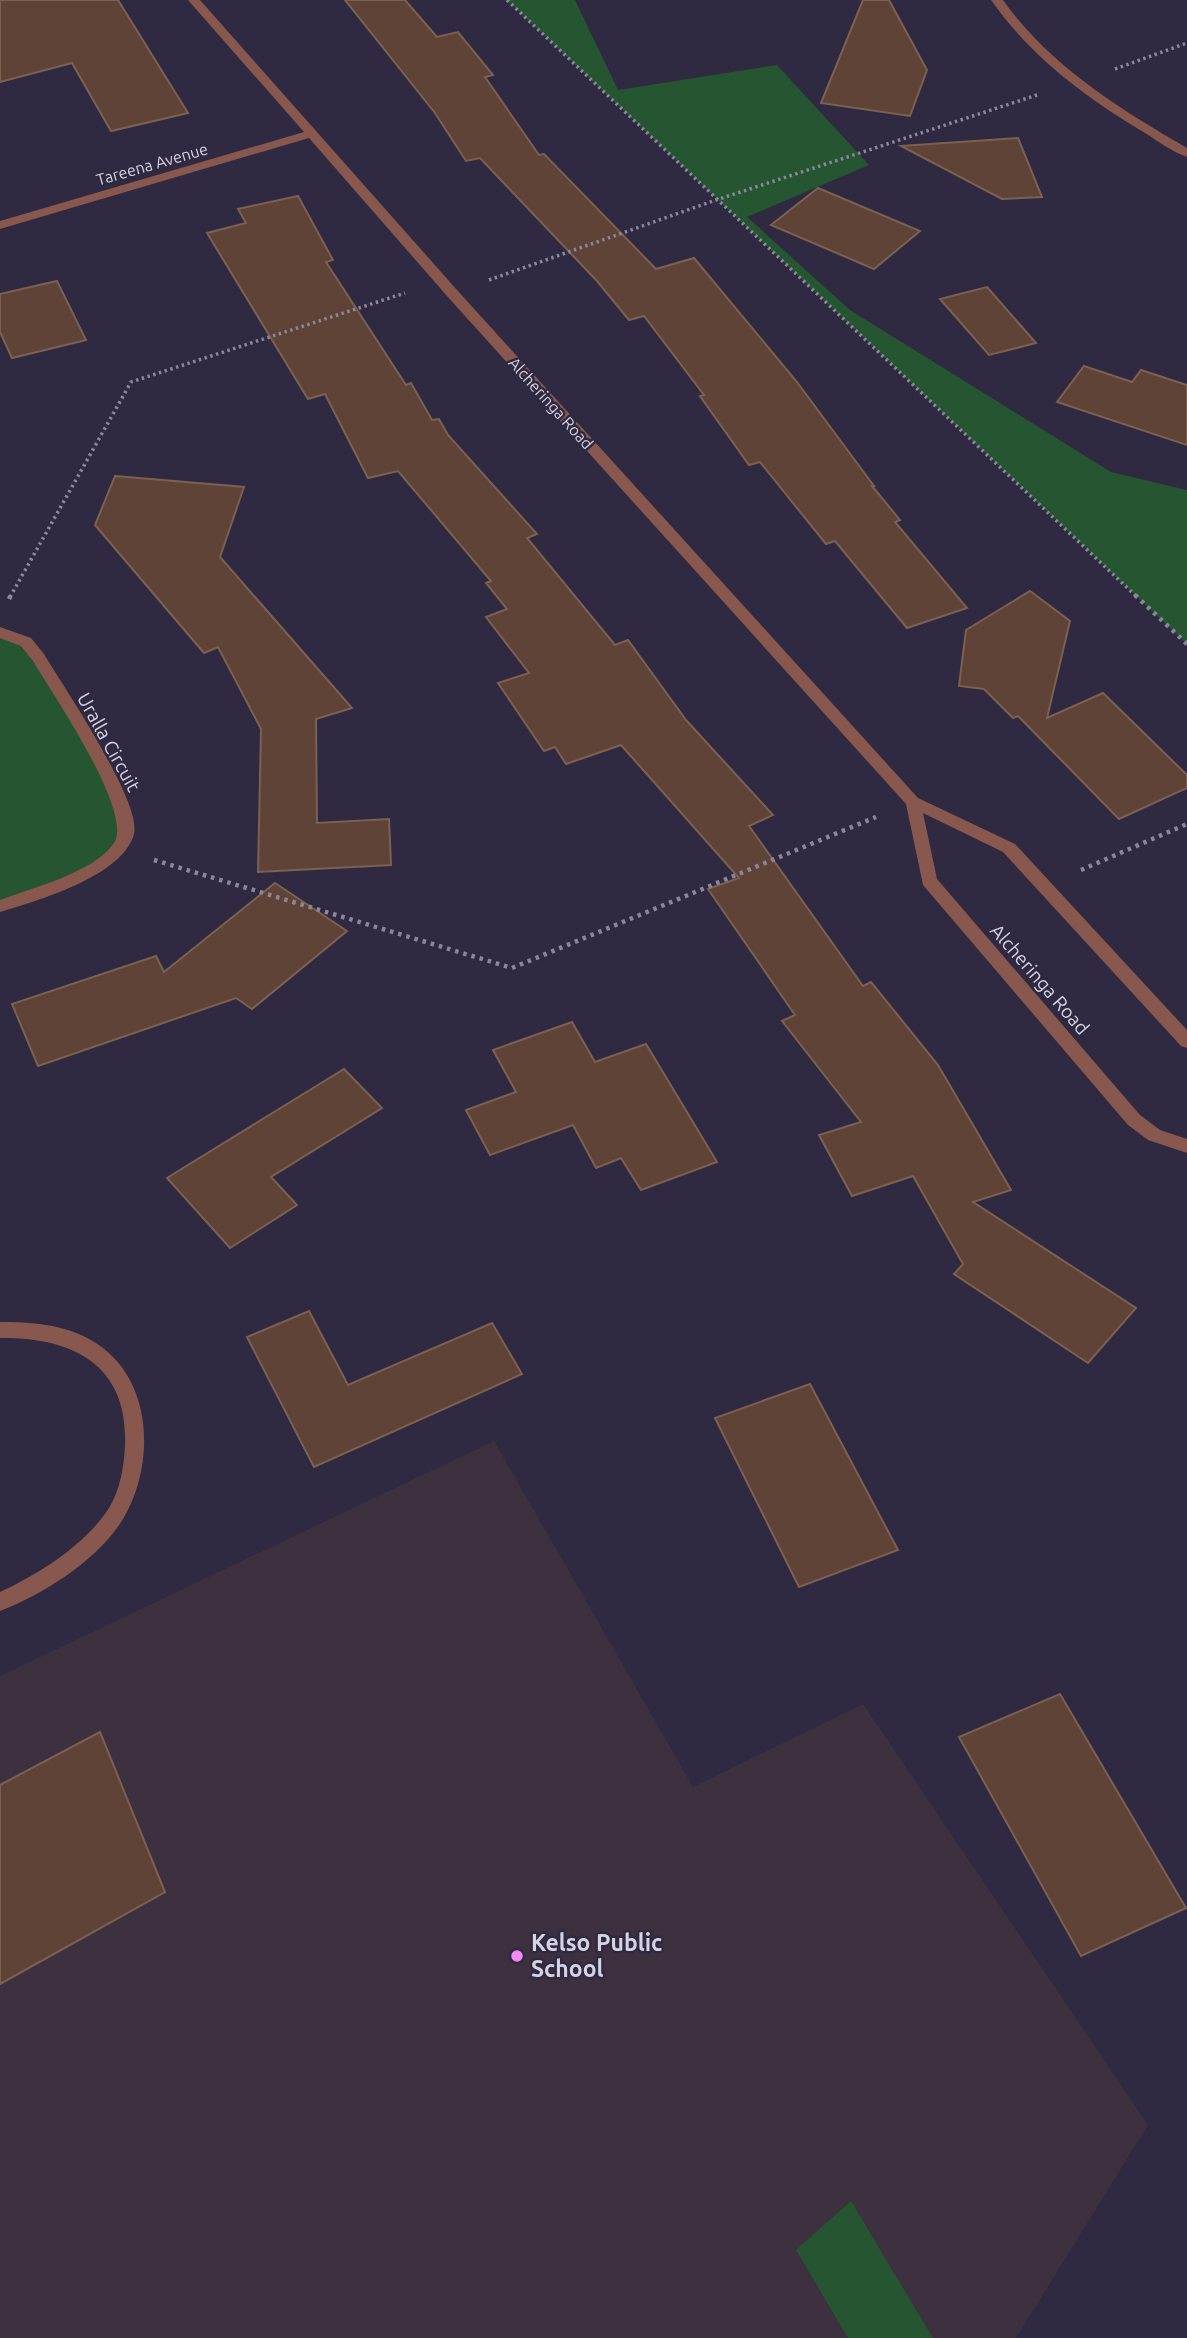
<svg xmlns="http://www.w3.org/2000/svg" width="1187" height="2338" font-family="Ubuntu,sans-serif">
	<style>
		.education { fill: #3d313f }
		.green { fill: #255531 }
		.building { fill: #5e4336; stroke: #7c6052; stroke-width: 2 }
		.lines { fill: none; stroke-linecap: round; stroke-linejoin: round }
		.path-far1 { stroke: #8b879a; stroke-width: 3.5; stroke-dasharray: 2.5 3.5; stroke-linecap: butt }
		.path { stroke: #8b879a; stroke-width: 4.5; stroke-dasharray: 3.5 5; stroke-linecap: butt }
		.minor { fill: #88584e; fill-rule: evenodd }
		.poi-dot { fill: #f28af2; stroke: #2f2a41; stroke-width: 2.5 }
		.labels { text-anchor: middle; stroke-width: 5; stroke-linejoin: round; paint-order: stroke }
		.far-street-label { font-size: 16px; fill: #d6d3e3; stroke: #2f2a41 }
		.street-label { font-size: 19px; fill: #d6d3e3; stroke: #2f2a41 }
		.near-poi-label { font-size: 23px; font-weight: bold; fill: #d6d3e3; stroke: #2f2a41; text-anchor: start }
	</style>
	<rect width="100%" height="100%" fill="#2f2a41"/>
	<polygon class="education" points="494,1441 693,1787 863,1704 1148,2125 1016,2338 0,2338 0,1676"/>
	<g class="green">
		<polygon points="507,0 575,0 618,90 777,65 869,165 747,217 850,310 1111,472 1187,490 1187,644"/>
		<polygon points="0,632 26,642 117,791 126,834 103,862 0,906"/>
		<polygon points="851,2201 933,2338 848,2338 796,2250"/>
	</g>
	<g class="building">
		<polygon points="0,0 118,0 188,113 111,131 72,63 0,82"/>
		<polygon points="345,0 405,0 437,37 458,32 493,75 485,77 539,155 544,154 656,269 694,258 797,382 874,486 872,486 900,520 895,522 967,608 907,628 835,541 826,544 760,462 749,465 700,396 704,395 644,316 629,320 597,281 480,158 466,161 435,113"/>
		<polygon points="863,0 889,0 927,70 910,116 821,103"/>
		<polygon points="1018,138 1042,197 1002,199 901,146"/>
		<polygon points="818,188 920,231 874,269 771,225"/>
		<polygon points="298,196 333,260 326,262 406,385 411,383 432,420 439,419 448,435 537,534 527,538 615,645 628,640 686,720 773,815 749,826 863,986 871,982 938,1065 1011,1190 973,1202 1136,1308 1088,1363 954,1274 963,1264 913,1176 852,1196 819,1135 861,1122 782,1021 795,1015 708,889 739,878 621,745 566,764 555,747 544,751 498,683 529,673 486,617 507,609 486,583 491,581 398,471 368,478 325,394 308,399 207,233 246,223 238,209"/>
		<polygon points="57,281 86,340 12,358 0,332 0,294"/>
		<polygon points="987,287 1036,343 989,355 940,299"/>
		<polygon points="1084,366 1132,382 1141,370 1187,385 1187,445 1057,402"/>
		<polygon points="115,476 244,487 220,557 352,708 316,719 317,823 389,819 391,865 258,872 261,729 218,647 204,653 95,525"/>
		<polygon points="1030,591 1070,621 1047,718 1103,693 1187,775 1187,788 1119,819 1018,716 1013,718 984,689 959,686 966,630"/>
		<polygon points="275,883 347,931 252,1009 236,998 38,1066 12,1004 156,956 164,972"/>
		<polygon points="572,1022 595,1062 646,1044 717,1162 641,1190 621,1158 596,1168 573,1125 490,1155 466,1110 516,1092 493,1050"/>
		<polygon points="344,1069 382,1108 271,1177 297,1205 230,1248 167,1178"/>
		<polygon points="309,1311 348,1385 492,1323 522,1374 314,1467 247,1337"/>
		<polygon points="810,1384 898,1550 799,1587 715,1418"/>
		<polygon points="1060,1694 1186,1908 1081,1956 959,1737"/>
		<polygon points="100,1732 165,1892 0,1984 0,1785"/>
	</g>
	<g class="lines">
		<g class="path-far1">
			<polyline points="507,0 1137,597"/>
			<polyline points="1115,69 1187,43"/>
			<polyline points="489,280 716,200 1037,95"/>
			<polyline points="10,597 131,382 405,293"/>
		</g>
		<g class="path">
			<polyline points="1135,595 1187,644"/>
			<polyline points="9,599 11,595"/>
			<polyline points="154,860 512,968 876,817"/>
			<polyline points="1081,870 1187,824"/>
		</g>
		<g class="minor">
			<polygon points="188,0 200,0 457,290 918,798 1015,844 1187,1030 1187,1048 1181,1046 1003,852 923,813 937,879 1140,1115 1160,1130 1187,1139 1187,1153 1148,1140 1128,1125 923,885 906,804 447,296 309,138 0,229 0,221 304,132"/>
			<path d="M 991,0 L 1003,0 C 1049,65 1118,108 1187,148 L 1187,157 C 1172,152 1158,141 1145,133 C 1085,97 1032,58 991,0 Z"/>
			<path d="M 0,627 L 31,638 L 44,654 C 63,686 142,802 134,834 C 123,876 37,901 0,912 L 0,900 C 32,888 95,872 114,843 C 134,812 52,693 33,661 L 21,646 L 0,638 Z"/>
			<path d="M 0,1322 C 30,1322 62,1324 89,1339 C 153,1373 157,1462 123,1519 C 98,1560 44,1594 0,1611 L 0,1592 C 39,1574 85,1545 109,1508 C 120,1490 124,1467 125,1446 C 129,1365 73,1337 0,1338 Z"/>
		</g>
	</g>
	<circle class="poi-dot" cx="517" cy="1956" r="7"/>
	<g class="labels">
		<g class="far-street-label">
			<text transform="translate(152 164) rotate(-16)" y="6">Tareena Avenue</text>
			<text transform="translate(551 403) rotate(48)" y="6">Alcheringa Road</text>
		</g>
		<g class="street-label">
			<text transform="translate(109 742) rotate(61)" y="7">Uralla Circuit</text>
			<text transform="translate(1040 979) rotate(49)" y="7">Alcheringa Road</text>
		</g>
		<g class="near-poi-label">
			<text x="531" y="1951">Kelso Public<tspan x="531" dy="26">School</tspan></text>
		</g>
	</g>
</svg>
